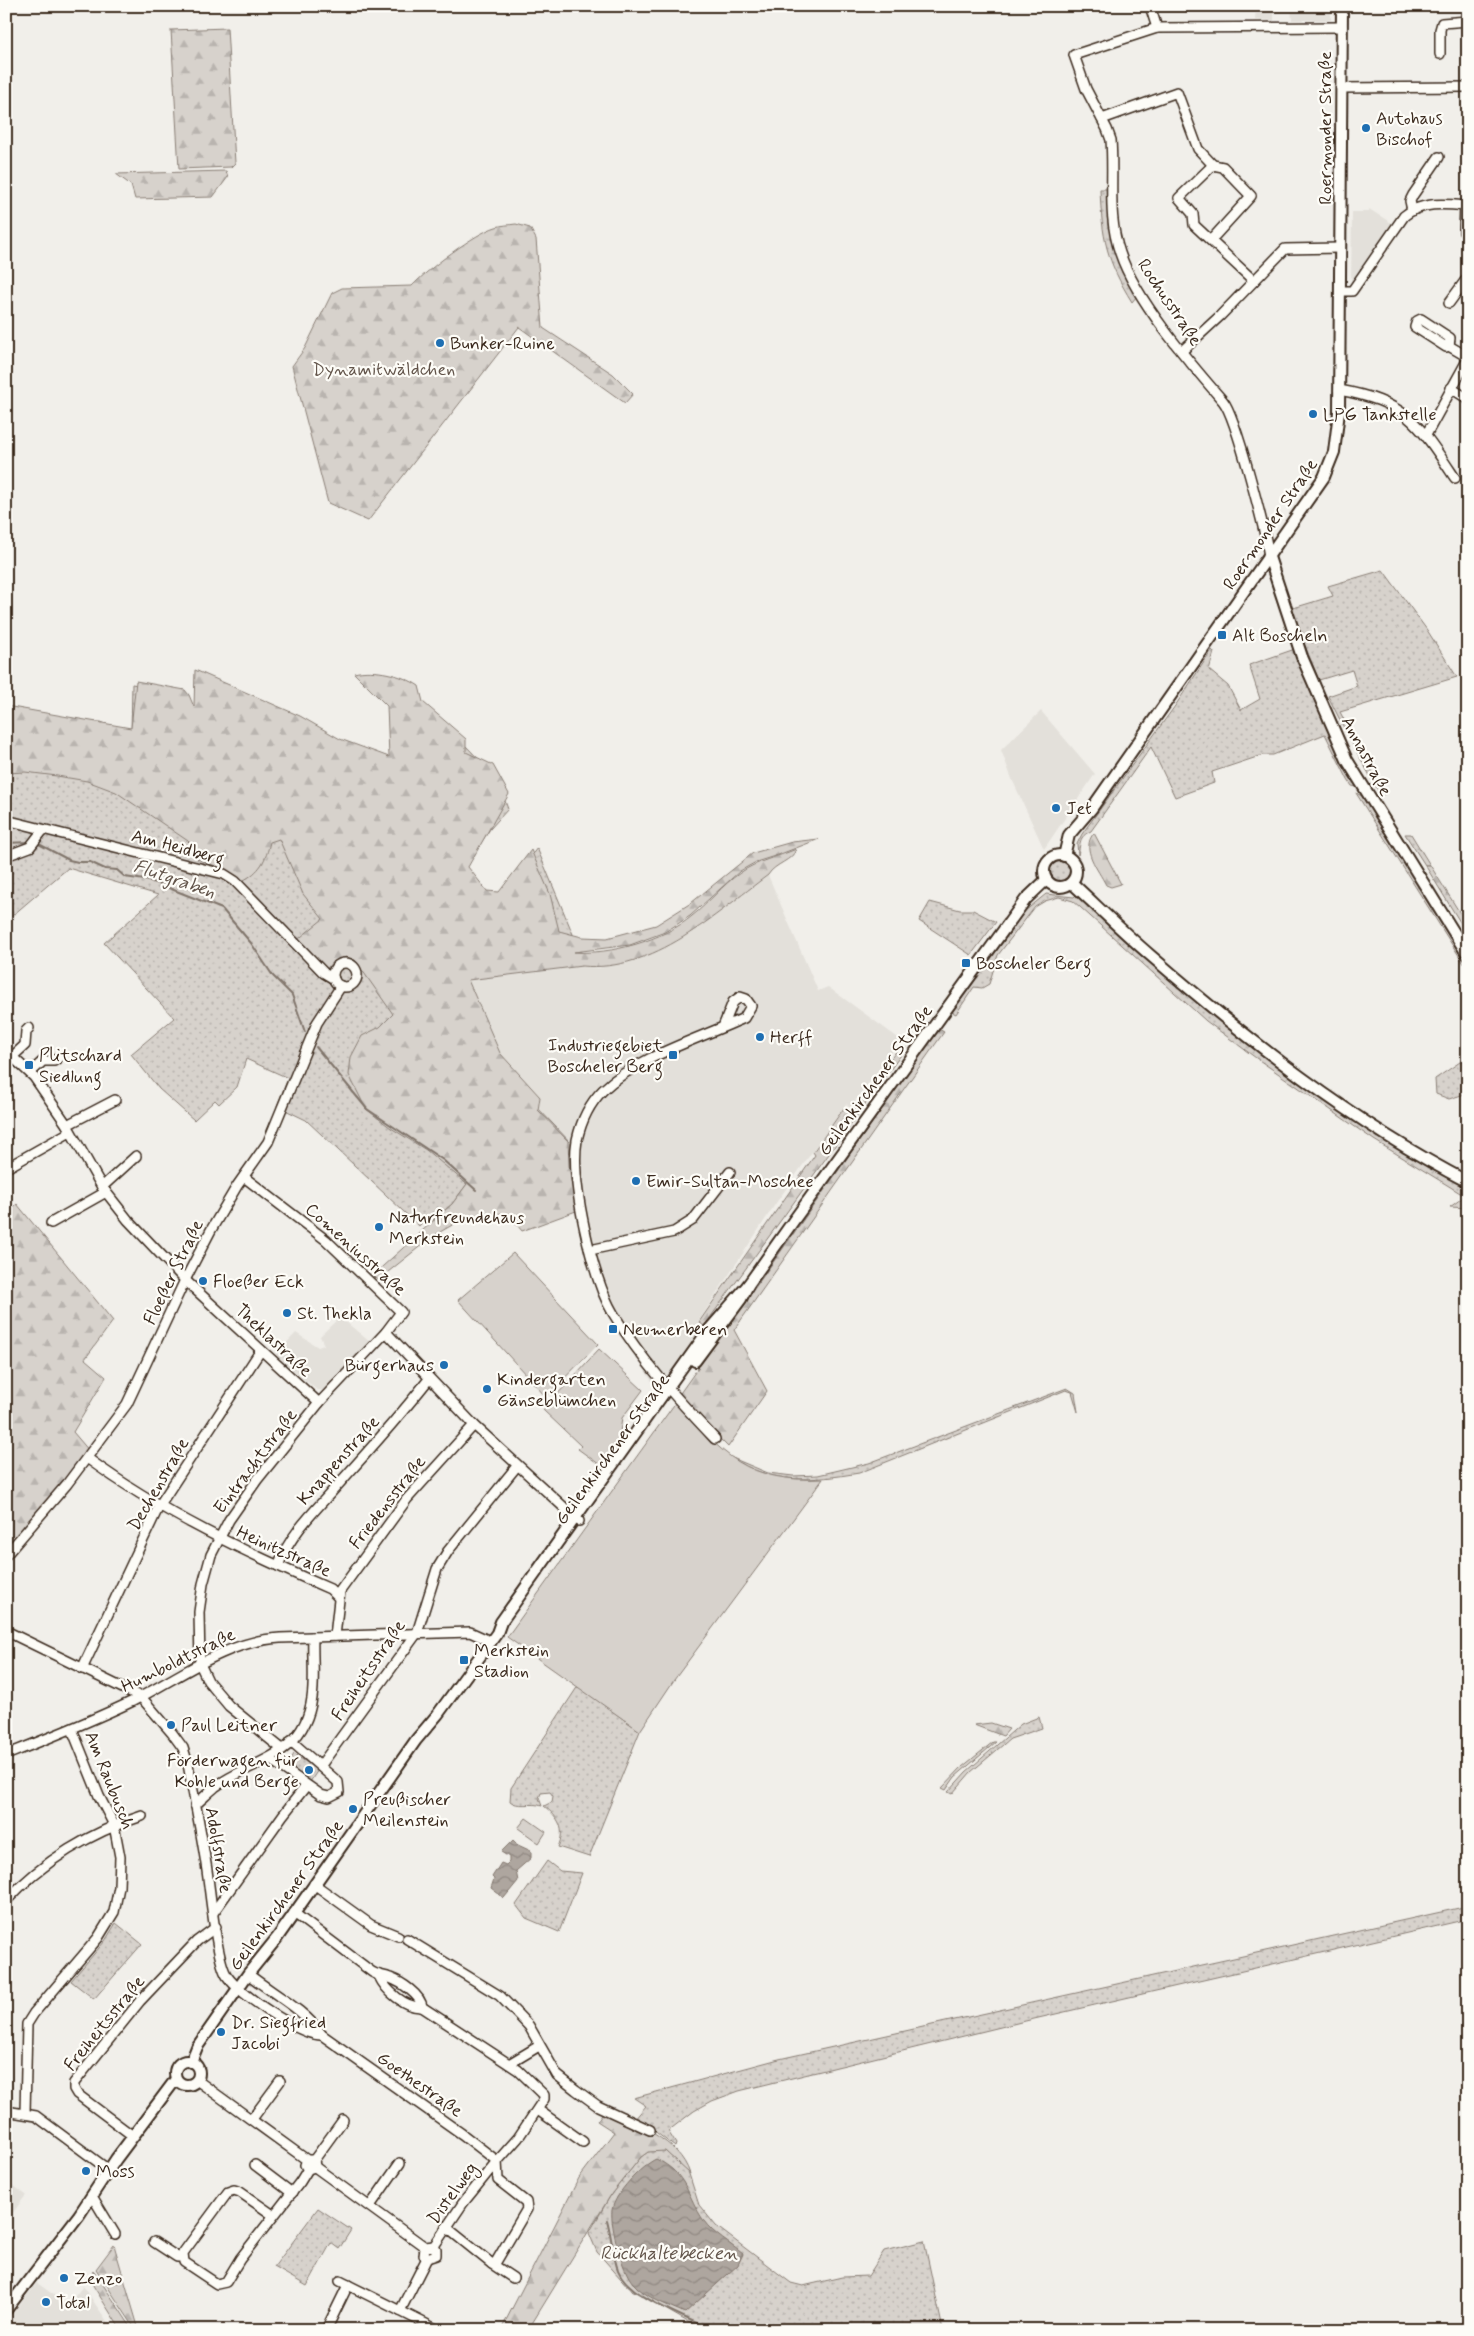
<svg xmlns="http://www.w3.org/2000/svg" width="1474" height="2336" font-family="Mynerve,sans-serif">
	<style>
		.built { fill: #e3e0da }
		.green { fill: url(#green-dots); stroke: #897e75 }
		.forest { fill: url(#forest-firs); stroke: #897e75 }
		.pitch { fill: #d7d2cc; stroke: #897e75 }
		.water { fill: url(#water-waves); stroke: #80746b }
		.lines { fill: none; stroke-linecap: round; stroke-linejoin: round }
		.stream { stroke: #80746b; stroke-width: 2 }
		.minor-casing { stroke: #3b2a1e; stroke-width: 12 }
		.major-casing { stroke: #3b2a1e; stroke-width: 14 }
		.minor { stroke: #fdfcf7; stroke-width: 9 }
		.major { stroke: #fdfcf7; stroke-width: 10 }
		.poi-dot { fill: #1f6fb2; stroke: #fdfcf7; stroke-width: 2 }
		.labels { text-anchor: middle; stroke-width: 4.5; stroke-linejoin: round; paint-order: stroke }
		.poi-label { font-size: 18px; fill: #3b2a1e; stroke: #fdfcf7; text-anchor: start }
		.street-label { font-size: 18px; fill: #3b2a1e; stroke: #fdfcf7 }
		.park-label { font-size: 18px; fill: #62544a; stroke: #fdfcf7 }
		.water-label { font-size: 19px; font-style: italic; fill: #63554b; stroke: #fdfcf7 }
	</style>
	<defs>
		<pattern id="green-dots" width="8" height="8" patternUnits="userSpaceOnUse" patternTransform="scale(1.25)"><rect width="8" height="8" fill="#d7d2cc"/><path d="M2 2h.1M6 6h.1" fill="none" stroke="#b9b4af" stroke-width="1.8" stroke-linecap="round"/></pattern>
		<pattern id="forest-firs" width="22" height="20" patternUnits="userSpaceOnUse" patternTransform="scale(1.25)"><rect width="22" height="20" fill="#d7d2cc"/><path d="M5 1l3.5 6h-7zM16 11l3.5 6h-7z" fill="#b9b4af"/></pattern>
		<pattern id="water-waves" width="16" height="10" patternUnits="userSpaceOnUse" patternTransform="scale(1.25)"><rect width="16" height="10" fill="#aea69f"/><path d="M0 5q4-4 8 0t8 0" fill="none" stroke="#8f8781"/></pattern>
	</defs>
	<rect width="100%" height="100%" fill="#f1efea"/>
	<filter id="ink" filterUnits="userSpaceOnUse"><feTurbulence type="fractalNoise" baseFrequency=".02" numOctaves="2"/><feDisplacementMap in="SourceGraphic" scale="10" xChannelSelector="R" yChannelSelector="G"/><feConvolveMatrix kernelMatrix="1 2 1 2 8 2 1 2 1" color-interpolation-filters="sRGB"/></filter>
	<g filter="url(#ink)">
		<g class="built">
			<polygon points="1256,6 1274,6 1274,21 1255,20"/>
			<polygon points="1291,6 1331,6 1331,20 1292,20"/>
			<polygon points="1369,209 1393,224 1353,282 1351,282 1352,212 1369,212"/>
			<polygon points="1041,711 1095,774 1044,849 1012,779 1001,750"/>
			<polygon points="768,875 818,991 828,987 901,1040 850,1108 846,1104 776,1203 698,1322 704,1327 658,1391 597,1296 576,1211 569,1165 538,1110 539,1097 500,1053 468,980 582,966 599,968 679,940"/>
			<polygon points="340,1317 370,1342 326,1390 317,1390 275,1355 296,1333 318,1347 324,1345 320,1336"/>
			<polygon points="6,2180 26,2195 6,2222"/>
			<polygon points="37,2283 68,2305 83,2286 113,2330 6,2330 6,2322"/>
		</g>
		<g class="green">
			<path d="M 1100,189 L 1107,189 L 1108,225 L 1112,239 L 1137,296 L 1132,302 C 1106,260 1102,238 1100,189 Z"/>
			<polygon points="1383,570 1427,630 1457,677 1340,712 1350,731 1345,730 1328,696 1357,686 1352,670 1319,680 1290,609 1333,596 1328,586"/>
			<path d="M 1295,649 L 1357,787 L 1352,786 L 1348,780 L 1325,734 L 1273,755 L 1263,755 L 1212,772 L 1214,783 L 1175,797 L 1151,747 L 1091,831 C 1078,837 1081,843 1078,855 L 1077,844 L 1082,834 L 1175,706 L 1212,650 L 1214,652 L 1209,670 L 1228,686 L 1241,710 L 1260,699 L 1249,665 Z"/>
			<polygon points="132,684 150,687 244,803 464,744 496,777 508,809 490,829 464,870 495,904 537,848 585,963 461,974 498,1057 535,1105 570,1142 569,1167 519,1225 495,1202 463,1181 467,1184 452,1204 427,1225 423,1222 419,1226 306,1120 277,1106 288,1078 246,1059 237,1087 219,1104 215,1100 194,1120 159,1089 131,1054 174,1018 104,943 158,895 68,868 6,921 6,708 70,721 101,722 131,733"/>
			<polygon points="1356,793 1366,798 1468,960 1468,970"/>
			<polygon points="1405,834 1411,834 1430,865 1425,865"/>
			<circle cx="1060" cy="871" r="10"/>
			<polygon points="1046,894 1074,897 1076,895 1104,919 1392,1144 1468,1189 1468,1208 1450,1207 1465,1196 1374,1140 1256,1058 1206,1021 1080,907 1073,901 1059,897 1045,901 1035,907 998,955 989,984 982,988 974,987 956,1014 952,1012 1025,911"/>
			<polygon points="930,902 960,910 973,910 996,922 971,955 919,921"/>
			<polygon points="1468,1059 1468,1093 1449,1099 1436,1094 1435,1079 1460,1062"/>
			<path d="M 1067,1388 L 1075,1393 L 1078,1412 L 1072,1392 L 1066,1390 L 859,1473 C 811,1481 772,1485 730,1457 L 768,1473 L 793,1476 L 818,1475 L 869,1463 Z"/>
			<path d="M 578,1686 L 640,1731 L 589,1857 L 558,1847 C 566,1829 559,1818 544,1806 L 552,1802 L 553,1796 L 550,1792 L 541,1793 L 539,1798 L 542,1806 C 532,1802 517,1808 510,1801 L 511,1788 Z"/>
			<polygon points="1039,1717 1042,1728 1010,1739 971,1772 952,1794 948,1792 966,1772 1021,1724"/>
			<polygon points="993,1742 996,1742 955,1777 946,1790 942,1788 962,1767"/>
			<polygon points="294,1754 318,1770 310,1782 287,1766"/>
			<polygon points="547,1861 560,1871 582,1873 559,1932 526,1918 516,1905"/>
			<polygon points="1468,1906 1468,1919 1021,2022 739,2091 712,2101 694,2111 668,2131 676,2144 675,2147 648,2126 634,2120 646,2106 634,2098 779,2059"/>
			<polygon points="116,1923 142,1944 94,1999 71,1981 105,1941"/>
			<polygon points="657,2150 665,2151 688,2171 699,2205 716,2226 791,2283 803,2286 842,2277 868,2276 884,2251 924,2241 943,2330 702,2330 630,2289 597,2252 589,2233 612,2193 641,2157 648,2152"/>
			<polygon points="318,2208 351,2230 339,2249 331,2243 307,2286 274,2267"/>
		</g>
		<g class="forest">
			<polygon points="227,28 235,163 231,167 179,169 171,30"/>
			<polygon points="226,171 228,177 213,197 135,199 131,185 116,174"/>
			<path d="M 516,224 L 530,228 L 536,239 L 543,328 L 613,374 L 633,394 L 625,403 L 519,327 L 368,521 L 328,503 L 292,366 L 305,348 L 332,293 L 342,288 L 412,286 C 427,270 475,233 496,227 C 502,225 509,225 516,224 Z"/>
			<path d="M 195,670 L 300,716 L 340,739 L 389,757 L 387,706 L 354,673 C 374,668 403,675 419,686 L 423,702 L 466,739 L 466,752 L 493,765 L 509,794 L 468,867 L 487,891 L 499,892 L 531,850 L 550,894 L 559,931 L 582,937 L 607,938 L 656,925 L 691,903 L 753,853 L 792,842 L 819,839 L 778,855 L 756,862 L 740,871 L 690,916 L 665,932 L 630,945 L 574,952 C 610,955 664,940 692,916 C 709,903 722,885 740,873 C 756,861 778,857 796,849 C 793,861 775,863 768,875 C 715,914 654,973 582,966 L 468,980 L 500,1053 L 540,1097 L 538,1110 L 568,1141 L 569,1165 L 576,1211 L 522,1231 L 507,1213 L 469,1216 L 461,1220 L 433,1236 L 378,1280 L 373,1275 L 452,1204 L 467,1184 L 426,1150 L 391,1128 L 366,1109 L 349,1075 L 351,1057 L 362,1036 L 380,1027 L 393,1014 L 355,960 L 346,957 L 332,962 L 326,970 L 296,941 L 323,919 L 303,894 L 279,839 L 270,842 C 266,860 260,872 242,881 L 223,869 L 197,859 L 196,849 L 188,841 L 116,792 L 87,781 L 57,776 L 25,772 L 6,773 L 6,706 L 131,728 L 136,681 L 185,690 L 189,695 L 194,707 Z"/>
			<polygon points="1345,730 1350,731 1385,794 1380,794"/>
			<path d="M 1094,833 L 1121,884 L 1111,887 L 1106,885 C 1098,869 1080,849 1094,833 Z"/>
			<polygon points="1425,865 1430,865 1468,926 1468,935"/>
			<polygon points="939,1029 944,1032 734,1330 767,1391 728,1447 678,1396"/>
			<polygon points="901,1045 906,1048 704,1326 699,1322 815,1155 813,1152 844,1108 849,1114"/>
			<polygon points="17,1204 113,1321 85,1359 106,1377 73,1432 90,1452 6,1555 6,1214"/>
			<polygon points="991,1723 1009,1729 1003,1736 974,1725"/>
			<path d="M 604,2111 C 635,2124 679,2139 690,2174 L 665,2151 L 648,2152 L 641,2157 L 612,2193 L 528,2330 L 501,2330 L 579,2178 L 614,2132 L 597,2121 Z"/>
			<polygon points="114,2245 139,2330 136,2330 96,2269"/>
			<polygon points="94,2271 133,2330 121,2330 89,2279"/>
		</g>
		<g class="pitch">
			<polygon points="513,1253 598,1344 546,1397 458,1300"/>
			<polygon points="599,1349 643,1390 622,1418 618,1447 603,1467 578,1449 581,1446 543,1410"/>
			<path d="M 676,1402 C 723,1455 747,1483 823,1479 L 674,1680 L 640,1731 L 507,1637 Z"/>
			<polygon points="526,1818 546,1832 539,1843 518,1828"/>
		</g>
		<g class="water">
			<polygon points="513,1840 518,1845 531,1851 531,1858 516,1871 518,1881 504,1898 491,1888 494,1879 492,1877 501,1863 506,1865 509,1862 509,1857 501,1852"/>
			<path d="M 656,2159 C 688,2174 686,2195 704,2221 C 713,2234 731,2244 743,2254 L 738,2265 L 685,2313 C 667,2305 646,2298 633,2283 C 622,2271 610,2226 612,2210 C 615,2193 641,2166 656,2159 Z"/>
		</g>
		<g class="lines">
			<g class="stream">
				<polyline points="6,843 30,842"/>
				<polyline points="37,843 69,860 78,862 90,862 105,869 117,870 125,877 151,881 222,909 251,943 273,976 292,995 305,1032"/>
				<polyline points="316,1047 367,1109 443,1160 476,1190"/>
				<path d="M 607,2220 C 611,2234 613,2257 618,2270 C 628,2296 681,2315 705,2327 L 704,2330"/>
			</g>
			<defs>
				<g id="minor">
					<polyline points="1150,6 1157,28"/>
					<polyline points="1440,54 1440,30 1442,23 1468,21"/>
					<polyline points="1341,88 1468,87"/>
					<polyline points="1102,119 1177,92 1198,149 1213,165 1223,167 1251,196 1211,240"/>
					<polyline points="1213,165 1179,198 1193,214 1194,225 1254,281"/>
					<polyline points="1465,205 1464,232 1468,234"/>
					<polyline points="1412,210 1410,201 1413,195 1439,157"/>
					<path d="M 1340,291 L 1352,291 L 1404,216 C 1422,201 1446,204 1468,206"/>
					<polyline points="1449,303 1465,281 1468,283"/>
					<polyline points="1449,346 1450,338 1421,319 1417,321 1415,327 1446,347 1449,346 1468,357"/>
					<polyline points="1182,351 1220,316 1285,249 1340,248"/>
					<polyline points="1451,388 1468,399"/>
					<path d="M 1339,390 C 1407,402 1419,424 1455,478"/>
					<polyline points="1426,435 1468,359"/>
					<path d="M 1269,557 C 1266,534 1236,416 1223,401 C 1190,363 1136,301 1120,253 C 1107,216 1114,179 1111,140 L 1107,129 L 1086,89 L 1074,55 L 1157,28 L 1342,27"/>
					<polyline points="6,820 224,874 235,881 324,973 334,979"/>
					<polyline points="6,856 30,847 43,830"/>
					<circle cx="345" cy="975" r="12"/>
					<polyline points="6,1051 34,1077 67,1125 102,1187 128,1220 185,1280 319,1403"/>
					<polyline points="13,1056 25,1045 26,1031 29,1028"/>
					<polyline points="30,1073 43,1061 54,1061 58,1058"/>
					<polyline points="67,1125 115,1100"/>
					<polyline points="8,1167 70,1132"/>
					<polyline points="244,1177 326,1240 401,1312 386,1332 319,1403 257,1480 229,1520 211,1555 203,1584 199,1612 200,1664 208,1681 229,1706 282,1749"/>
					<polyline points="102,1187 136,1156"/>
					<polyline points="51,1223 106,1192"/>
					<polyline points="590,1250 674,1232 693,1220 730,1172"/>
					<polyline points="386,1332 474,1425 579,1521"/>
					<path d="M 715,1439 C 678,1400 641,1360 613,1313 C 592,1278 570,1180 577,1140 C 581,1122 590,1103 603,1090 C 637,1057 701,1038 744,1018 L 751,1006 L 746,999 L 740,997 L 733,1002 L 723,1027"/>
					<path d="M 87,1458 C 162,1513 245,1552 330,1589 L 338,1597"/>
					<polyline points="6,1555 67,1484 127,1404 185,1280 211,1230 237,1186 268,1142 317,1023 341,986"/>
					<path d="M 278,1566 C 291,1531 320,1506 344,1478 C 373,1446 402,1413 429,1379"/>
					<path d="M 6,1631 L 141,1697 L 172,1733 L 183,1748 L 188,1764 C 194,1797 201,1831 206,1864 C 210,1887 216,1960 227,1976 C 239,1994 301,2036 322,2035"/>
					<polyline points="335,1636 340,1591 407,1499 474,1425"/>
					<polyline points="82,1669 159,1506 261,1350"/>
					<path d="M 6,1755 C 49,1738 92,1721 133,1701 C 180,1677 226,1641 280,1638 L 470,1632 L 490,1641"/>
					<polyline points="270,1759 321,1795 329,1797 339,1792 338,1782 291,1741"/>
					<polyline points="321,1765 417,1633 437,1569 448,1551 517,1466"/>
					<path d="M 195,1805 C 202,1799 208,1793 215,1787 C 253,1759 304,1758 312,1698 C 315,1679 312,1656 313,1637"/>
					<polyline points="314,1884 371,1925 398,1936"/>
					<path d="M 6,1901 C 43,1861 91,1832 142,1816"/>
					<polyline points="213,1913 283,1815 306,1786"/>
					<path d="M 294,1913 L 372,1972 C 378,1976 384,1975 390,1978 C 401,1982 421,1995 422,2007"/>
					<polyline points="407,1939 500,1996 529,2026 557,2075 576,2090 598,2106 650,2130"/>
					<path d="M 248,1974 C 273,1994 304,2009 322,2035 L 462,2134 L 497,2161"/>
					<path d="M 379,1976 C 386,1991 405,2008 422,2007 L 518,2070 L 544,2095 L 544,2099 L 518,2138 L 493,2166 L 463,2203 L 434,2246"/>
					<polyline points="509,2064 539,2046"/>
					<polyline points="198,2081 307,2160 314,2160 315,2167 308,2169 305,2165 307,2160"/>
					<polyline points="538,2110 583,2142"/>
					<polyline points="6,2111 36,2116 110,2171"/>
					<polyline points="25,2113 27,2024 34,2013 98,1938 114,1912 119,1887 120,1857 114,1825 99,1796 72,1729"/>
					<polyline points="252,2119 280,2081"/>
					<polyline points="133,2136 77,2094 74,2089 74,2083 140,2001 197,1941 216,1927"/>
					<polyline points="314,2160 343,2120"/>
					<polyline points="255,2165 292,2193"/>
					<polyline points="315,2167 425,2247 434,2246 436,2250 436,2255 427,2258 424,2255 425,2247"/>
					<polyline points="92,2196 115,2234"/>
					<polyline points="370,2206 400,2163"/>
					<polyline points="273,2215 240,2192 234,2190 228,2192 183,2253 184,2262 217,2284 226,2282 240,2259 300,2182 308,2169"/>
					<polyline points="446,2227 492,2264 496,2262 527,2209 526,2202 498,2180 497,2161"/>
					<polyline points="154,2242 177,2257 182,2257"/>
					<polyline points="492,2264 513,2278"/>
					<polyline points="340,2281 438,2330"/>
					<polyline points="400,2311 427,2258"/>
					<polyline points="326,2330 348,2285"/>
				</g>
				<g id="major">
					<polyline points="1269,557 1302,657 1347,760 1468,955"/>
					<circle cx="1060" cy="871" r="16"/>
					<polyline points="1064,856 1069,835 1092,808 1324,477 1334,452 1339,412 1342,6"/>
					<path d="M 1072,883 C 1098,907 1123,932 1150,955 C 1248,1040 1352,1122 1468,1182"/>
					<polyline points="695,1361 741,1299 748,1285 794,1220 1026,899 1046,880"/>
					<circle cx="187" cy="2073" r="12"/>
					<polyline points="191,2062 197,2047 248,1974 277,1938 416,1740 438,1714 497,1633 501,1622 708,1331 748,1285"/>
					<polyline points="6,2310 79,2215 116,2159 176,2079"/>
				</g>
			</defs>
			<use href="#minor" class="minor-casing"/>
			<use href="#major" class="major-casing"/>
			<use href="#minor" class="minor"/>
			<use href="#major" class="major"/>
		</g>
	</g>
	<g class="poi-dot">
		<circle cx="1366" cy="128" r="5"/>
		<circle cx="440" cy="343" r="5"/>
		<circle cx="1313" cy="414" r="5"/>
		<rect x="1217" y="630" width="10" height="10" rx="2.5"/>
		<circle cx="1056" cy="808" r="5"/>
		<rect x="961" y="958" width="10" height="10" rx="2.5"/>
		<circle cx="760" cy="1037" r="5"/>
		<rect x="668" y="1050" width="10" height="10" rx="2.5"/>
		<rect x="24" y="1060" width="10" height="10" rx="2.5"/>
		<circle cx="636" cy="1181" r="5"/>
		<circle cx="379" cy="1227" r="5"/>
		<circle cx="203" cy="1281" r="5"/>
		<circle cx="287" cy="1313" r="5"/>
		<rect x="608" y="1324" width="10" height="10" rx="2.5"/>
		<circle cx="444" cy="1365" r="5"/>
		<circle cx="487" cy="1389" r="5"/>
		<rect x="459" y="1655" width="10" height="10" rx="2.5"/>
		<circle cx="171" cy="1725" r="5"/>
		<circle cx="309" cy="1770" r="5"/>
		<circle cx="353" cy="1809" r="5"/>
		<circle cx="221" cy="2032" r="5"/>
		<circle cx="86" cy="2171" r="5"/>
		<circle cx="64" cy="2278" r="5"/>
		<circle cx="46" cy="2302" r="5"/>
	</g>
	<g class="labels">
		<g class="poi-label">
			<text x="1376" y="124">Autohaus<tspan x="1376" dy="21">Bischof</tspan></text>
			<text x="450" y="349">Bunker-Ruine</text>
			<text x="1323" y="420">LPG Tankstelle</text>
			<text x="1232" y="641">Alt Boscheln</text>
			<text x="1066" y="814">Jet</text>
			<text x="976" y="969">Boscheler Berg</text>
			<text x="770" y="1043">Herff</text>
			<text x="663" y="1051" text-anchor="end">Industriegebiet<tspan x="663" dy="21">Boscheler Berg</tspan></text>
			<text x="39" y="1061">Plitschard<tspan x="39" dy="21">Siedlung</tspan></text>
			<text x="646" y="1187">Emir-Sultan-Moschee</text>
			<text x="389" y="1223">Naturfreundehaus<tspan x="389" dy="21">Merkstein</tspan></text>
			<text x="213" y="1287">Floeßer Eck</text>
			<text x="297" y="1319">St. Thekla</text>
			<text x="623" y="1335">Neumerberen</text>
			<text x="434" y="1371" text-anchor="end">Bürgerhaus</text>
			<text x="497" y="1385">Kindergarten<tspan x="497" dy="21">Gänseblümchen</tspan></text>
			<text x="474" y="1656">Merkstein<tspan x="474" dy="21">Stadion</tspan></text>
			<text x="181" y="1731">Paul Leitner</text>
			<text x="299" y="1766" text-anchor="end">Förderwagen für<tspan x="299" dy="21">Kohle und Berge</tspan></text>
			<text x="363" y="1805">Preußischer<tspan x="363" dy="21">Meilenstein</tspan></text>
			<text x="231" y="2028">Dr. Siegfried<tspan x="231" dy="21">Jacobi</tspan></text>
			<text x="96" y="2177">Moss</text>
			<text x="74" y="2284">Zenzo</text>
			<text x="56" y="2308">Total</text>
		</g>
		<g class="street-label">
			<text transform="translate(1325 128) rotate(-90)" y="6">Roermonder Straße</text>
			<text transform="translate(1170 302) rotate(56)" y="6">Rochusstraße</text>
			<text transform="translate(1270 524) rotate(-56)" y="6">Roermonder Straße</text>
			<text transform="translate(1367 756) rotate(62)" y="6">Annastraße</text>
			<text transform="translate(178 847) rotate(15)" y="6">Am Heidberg</text>
			<text transform="translate(875 1080) rotate(-54)" y="6">Geilenkirchener Straße</text>
			<text transform="translate(356 1249) rotate(42)" y="6">Comeniusstraße</text>
			<text transform="translate(173 1272) rotate(-64)" y="6">Floeßer Straße</text>
			<text transform="translate(274 1340) rotate(43)" y="6">Theklastraße</text>
			<text transform="translate(612 1449) rotate(-54)" y="6">Geilenkirchener Straße</text>
			<text transform="translate(338 1460) rotate(-48)" y="6">Knappenstraße</text>
			<text transform="translate(255 1461) rotate(-53)" y="6">Eintrachtstraße</text>
			<text transform="translate(158 1484) rotate(-60)" y="6">Dechenstraße</text>
			<text transform="translate(387 1502) rotate(-52)" y="6">Friedensstraße</text>
			<text transform="translate(284 1551) rotate(24)" y="6">Heinitzstraße</text>
			<text transform="translate(178 1660) rotate(-26)" y="6">Humboldtstraße</text>
			<text transform="translate(368 1670) rotate(-56)" y="6">Freiheitsstraße</text>
			<text transform="translate(110 1780) rotate(68)" y="6">Am Raubusch</text>
			<text transform="translate(219 1850) rotate(80)" y="6">Adolfstraße</text>
			<text transform="translate(286 1895) rotate(-54)" y="6">Geilenkirchener Straße</text>
			<text transform="translate(104 2023) rotate(-51)" y="6">Freiheitsstraße</text>
			<text transform="translate(420 2084) rotate(35)" y="6">Goethestraße</text>
			<text transform="translate(452 2193) rotate(-54)" y="6">Distelweg</text>
		</g>
		<g class="park-label">
			<text x="384" y="375">Dynamitwäldchen</text>
		</g>
		<g class="water-label">
			<text transform="translate(175 878) rotate(19)" y="7">Flutgraben</text>
			<text x="669" y="2259">Rückhaltebecken</text>
		</g>
	</g>
	<rect width="1474" height="2336" fill="none" stroke="#fdfcf7" stroke-width="25"/>
	<rect x="12" y="12" width="1449" height="2311" fill="none" stroke="#3b2a1e" stroke-width="2" filter="url(#ink)"/>
</svg>
